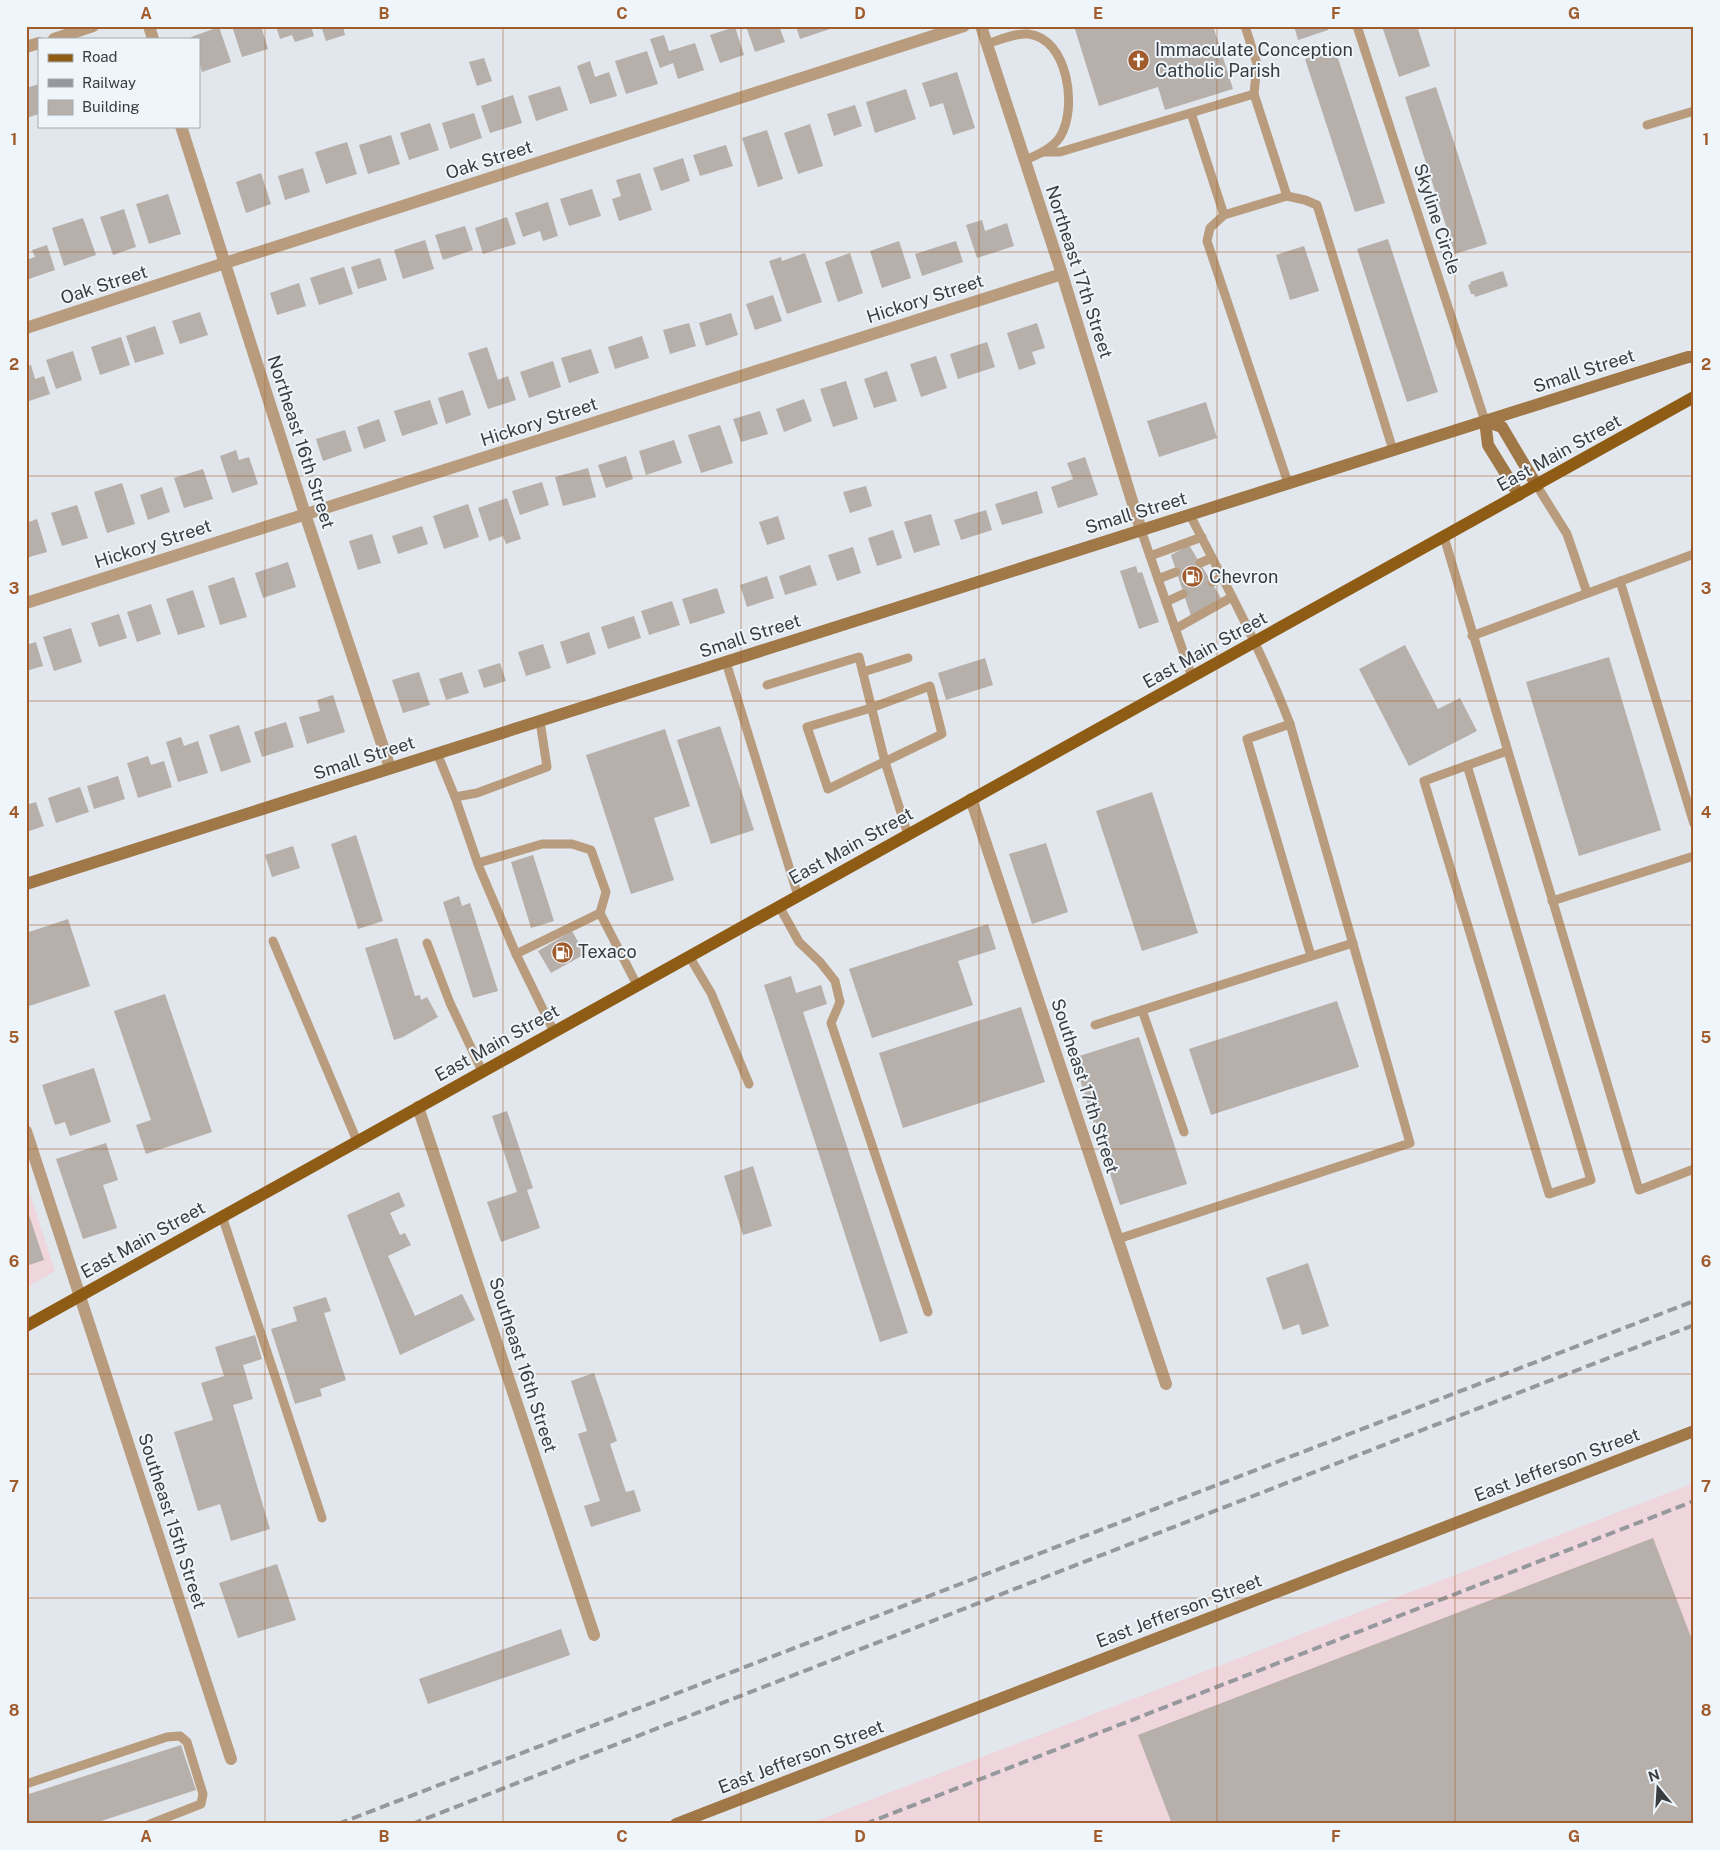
<svg xmlns="http://www.w3.org/2000/svg" width="1720" height="1850" font-family="'Public Sans',sans-serif">
	<style>
		.commercial { fill: #efd5dc }
		.building { fill: #b6afaa }
		.lines { fill: none; stroke-linecap: round; stroke-linejoin: round }
		.lane { stroke: #b89c7d; stroke-width: 9 }
		.street { stroke: #b89c7d; stroke-width: 12 }
		.secondary { stroke: #a07747; stroke-width: 12 }
		.primary { stroke: #8e5c15; stroke-width: 12 }
		.rail { stroke: #95999e; stroke-width: 4; stroke-dasharray: 10 5; stroke-linecap: butt }
		.grid { fill: none; stroke: #a05c2c; stroke-width: 1; stroke-opacity: 0.55 }
		.labels { text-anchor: middle; stroke-width: 4; stroke-linejoin: round; paint-order: stroke }
		.poi-label { font-size: 18px; fill: #3a3c3f; stroke: #eef5fb; text-anchor: start }
		.street-label { font-size: 18px; fill: #3a3c3f; stroke: #eef5fb }
		.neatline { fill: none; stroke: #a05c2c; stroke-width: 2 }
		.grid-label { font-size: 16px; text-anchor: middle; font-weight: bold; fill: #a05c2c }
	</style>
	<rect width="100%" height="100%" fill="#e1e7ed"/>
	<g class="commercial">
		<polygon points="26,1182 55,1271 26,1288"/>
		<polygon points="1694,1483 1694,1824 808,1824"/>
	</g>
	<g class="building">
		<polygon points="232,26 261,26 268,49 242,57"/>
		<polygon points="276,26 311,26 314,36 295,42 292,35 280,39"/>
		<polygon points="321,26 343,26 345,35 326,41"/>
		<polygon points="755,26 779,26 785,42 755,52 747,29"/>
		<polygon points="796,26 836,26 836,27 800,39"/>
		<polygon points="1074,26 1213,26 1233,89 1165,110 1158,87 1099,106"/>
		<polygon points="1294,26 1327,26 1328,30 1298,40"/>
		<polygon points="1382,26 1417,26 1430,66 1399,77"/>
		<polygon points="219,27 231,62 202,72 199,61 199,39 192,39 191,37"/>
		<polygon points="735,27 744,55 720,63 710,35"/>
		<polygon points="664,35 669,51 695,43 704,70 678,79 673,63 660,68 650,39"/>
		<polygon points="1335,49 1385,203 1355,212 1305,59"/>
		<polygon points="647,51 658,84 626,94 615,61"/>
		<polygon points="484,58 492,81 477,86 469,62"/>
		<polygon points="590,61 595,77 609,72 617,96 590,104 577,66"/>
		<polygon points="957,72 975,128 953,135 943,103 930,107 922,83"/>
		<polygon points="39,84 39,114 26,118 26,88"/>
		<polygon points="560,86 568,110 536,121 528,96"/>
		<polygon points="1436,87 1487,244 1455,254 1405,97"/>
		<polygon points="906,89 916,119 875,133 866,102"/>
		<polygon points="513,95 522,123 490,133 481,106"/>
		<polygon points="855,105 862,126 834,136 827,114"/>
		<polygon points="474,113 482,138 450,149 442,123"/>
		<polygon points="430,123 439,150 409,160 400,133"/>
		<polygon points="810,124 823,166 798,174 784,133"/>
		<polygon points="767,130 783,179 758,187 742,138"/>
		<polygon points="391,135 400,164 368,174 359,145"/>
		<polygon points="347,142 357,174 326,184 315,152"/>
		<polygon points="726,145 733,166 700,176 693,155"/>
		<polygon points="683,158 690,181 661,191 653,168"/>
		<polygon points="303,168 310,192 285,200 278,176"/>
		<polygon points="261,173 271,204 246,213 236,182"/>
		<polygon points="640,173 652,210 619,221 612,199 621,196 616,180"/>
		<polygon points="592,189 601,216 569,226 560,199"/>
		<polygon points="168,194 181,234 149,244 136,204"/>
		<polygon points="548,202 558,236 543,241 540,231 523,237 515,213"/>
		<polygon points="124,209 136,247 113,255 100,217"/>
		<polygon points="507,217 516,244 483,254 475,228"/>
		<polygon points="83,218 96,255 64,266 52,228"/>
		<polygon points="982,220 985,231 1007,223 1014,246 977,258 966,225"/>
		<polygon points="465,226 473,250 443,260 435,235"/>
		<polygon points="1388,239 1438,392 1407,402 1357,249"/>
		<polygon points="425,240 434,269 403,279 394,250"/>
		<polygon points="899,241 911,278 882,288 870,251"/>
		<polygon points="956,241 963,262 922,276 915,254"/>
		<polygon points="47,245 55,270 26,280 26,260 35,257 32,250"/>
		<polygon points="1304,246 1319,291 1290,300 1276,255"/>
		<polygon points="805,253 822,302 787,314 769,261 781,257 782,261"/>
		<polygon points="850,253 863,293 838,302 825,262"/>
		<polygon points="380,258 387,280 358,289 351,267"/>
		<polygon points="344,267 353,294 319,305 310,278"/>
		<polygon points="1503,271 1508,286 1475,297 1474,294 1471,294 1468,285 1471,284 1470,282"/>
		<polygon points="299,283 306,306 277,315 270,293"/>
		<polygon points="773,295 782,321 755,330 746,304"/>
		<polygon points="200,312 208,335 180,344 172,321"/>
		<polygon points="731,313 738,335 706,346 699,323"/>
		<polygon points="689,323 696,346 670,354 663,330"/>
		<polygon points="1037,323 1045,348 1032,352 1036,364 1019,370 1007,333"/>
		<polygon points="155,326 164,354 135,363 126,336"/>
		<polygon points="642,336 649,358 615,369 608,347"/>
		<polygon points="121,337 130,365 100,375 91,347"/>
		<polygon points="987,342 995,367 958,379 950,354"/>
		<polygon points="487,347 498,380 508,376 516,400 488,409 468,353"/>
		<polygon points="591,349 599,373 569,383 561,358"/>
		<polygon points="73,351 82,380 56,389 46,360"/>
		<polygon points="936,356 947,388 921,397 910,364"/>
		<polygon points="553,361 561,387 529,398 520,372"/>
		<polygon points="31,365 35,379 44,376 50,394 26,402 26,367"/>
		<polygon points="887,371 897,401 874,408 864,379"/>
		<polygon points="846,381 858,419 833,427 820,389"/>
		<polygon points="463,390 471,415 446,424 438,398"/>
		<polygon points="804,399 812,421 784,432 776,409"/>
		<polygon points="430,400 438,424 402,436 394,411"/>
		<polygon points="1206,402 1217,438 1159,457 1147,421"/>
		<polygon points="760,411 768,434 741,442 733,419"/>
		<polygon points="379,419 386,441 364,449 357,427"/>
		<polygon points="720,425 733,463 701,473 688,435"/>
		<polygon points="345,430 352,451 323,461 316,439"/>
		<polygon points="674,440 682,463 646,475 639,451"/>
		<polygon points="236,450 239,460 249,457 258,484 232,493 220,456"/>
		<polygon points="626,456 633,479 606,488 598,465"/>
		<polygon points="1085,457 1098,495 1058,508 1051,487 1073,479 1067,463"/>
		<polygon points="588,468 596,497 563,506 555,477"/>
		<polygon points="203,469 213,499 184,508 174,478"/>
		<polygon points="542,482 549,505 520,515 512,491"/>
		<polygon points="122,483 135,524 107,533 94,492"/>
		<polygon points="866,486 872,506 850,513 843,492"/>
		<polygon points="162,487 170,512 148,520 140,495"/>
		<polygon points="1037,491 1043,513 1002,525 995,504"/>
		<polygon points="507,498 521,539 506,544 503,536 489,541 478,508"/>
		<polygon points="468,504 479,537 444,549 433,516"/>
		<polygon points="77,505 88,538 62,546 51,513"/>
		<polygon points="986,510 992,530 961,540 954,520"/>
		<polygon points="931,514 940,545 914,553 904,522"/>
		<polygon points="778,516 785,539 767,545 759,522"/>
		<polygon points="37,519 47,552 26,558 26,523"/>
		<polygon points="422,526 428,544 398,554 392,536"/>
		<polygon points="893,530 902,558 877,566 868,538"/>
		<polygon points="372,534 381,563 358,570 349,541"/>
		<polygon points="1189,545 1221,598 1191,616 1171,555"/>
		<polygon points="853,547 861,573 837,581 828,555"/>
		<polygon points="288,562 296,587 263,598 255,573"/>
		<polygon points="810,565 817,585 785,595 779,576"/>
		<polygon points="1136,566 1138,573 1142,572 1159,622 1139,629 1120,571"/>
		<polygon points="767,576 774,598 747,607 740,585"/>
		<polygon points="234,577 247,617 220,625 208,586"/>
		<polygon points="717,588 725,613 690,624 682,599"/>
		<polygon points="193,590 205,627 178,635 166,599"/>
		<polygon points="672,601 680,625 649,635 641,611"/>
		<polygon points="151,604 161,634 137,642 127,612"/>
		<polygon points="119,614 127,638 99,647 91,623"/>
		<polygon points="634,616 641,638 608,649 601,627"/>
		<polygon points="71,628 82,662 54,671 43,637"/>
		<polygon points="589,632 596,654 567,664 560,642"/>
		<polygon points="36,642 43,666 26,671 26,645"/>
		<polygon points="543,644 551,668 526,676 518,652"/>
		<polygon points="1405,645 1438,709 1460,698 1477,731 1409,766 1359,669"/>
		<polygon points="1609,657 1661,830 1579,856 1526,682"/>
		<polygon points="985,658 993,685 946,700 938,673"/>
		<polygon points="500,663 506,681 484,688 478,670"/>
		<polygon points="419,672 430,705 403,713 392,680"/>
		<polygon points="462,672 469,693 446,700 439,679"/>
		<polygon points="333,695 345,732 307,744 299,717 320,711 317,700"/>
		<polygon points="286,722 294,747 262,757 254,732"/>
		<polygon points="239,725 251,762 221,772 209,735"/>
		<polygon points="720,726 754,830 711,844 677,740"/>
		<polygon points="665,729 690,806 654,818 674,880 631,894 586,755"/>
		<polygon points="181,737 184,746 198,741 208,773 178,782 166,742"/>
		<polygon points="148,756 151,765 164,761 172,787 138,798 127,763"/>
		<polygon points="118,776 125,799 94,809 87,786"/>
		<polygon points="80,787 89,812 56,823 48,798"/>
		<polygon points="1152,792 1198,933 1142,951 1096,811"/>
		<polygon points="36,802 44,826 26,832 26,805"/>
		<polygon points="356,835 383,921 358,929 331,844"/>
		<polygon points="1046,843 1068,912 1032,924 1009,854"/>
		<polygon points="293,846 300,868 272,877 265,855"/>
		<polygon points="533,855 554,921 531,928 511,862"/>
		<polygon points="459,896 462,906 470,903 498,991 473,998 443,902"/>
		<polygon points="68,919 90,986 26,1007 26,933"/>
		<polygon points="988,924 996,949 958,961 973,1005 872,1038 849,969"/>
		<polygon points="572,931 585,954 551,973 538,951"/>
		<polygon points="397,938 415,996 420,995 421,1000 427,997 438,1017 403,1037 394,1040 365,948"/>
		<polygon points="791,976 796,993 821,985 827,1004 803,1012 908,1333 880,1342 764,985"/>
		<polygon points="165,994 212,1132 146,1154 136,1125 151,1120 114,1011"/>
		<polygon points="1337,1001 1359,1067 1211,1115 1189,1049"/>
		<polygon points="1021,1007 1045,1082 903,1128 879,1053"/>
		<polygon points="1139,1037 1187,1184 1120,1205 1073,1058"/>
		<polygon points="94,1068 111,1122 70,1136 65,1122 55,1125 42,1085"/>
		<polygon points="507,1111 533,1188 527,1190 540,1228 501,1242 487,1202 517,1192 492,1116"/>
		<polygon points="106,1143 118,1180 103,1185 117,1228 83,1239 56,1159"/>
		<polygon points="753,1166 772,1226 743,1235 724,1176"/>
		<polygon points="399,1192 405,1206 390,1213 400,1235 405,1233 411,1245 388,1256 415,1316 462,1294 475,1320 400,1355 347,1215"/>
		<polygon points="26,1206 44,1260 26,1266"/>
		<polygon points="1308,1263 1329,1326 1302,1335 1299,1324 1283,1330 1266,1278"/>
		<polygon points="326,1297 331,1311 324,1313 346,1380 320,1389 322,1396 295,1404 271,1329 297,1321 293,1307"/>
		<polygon points="255,1335 262,1359 243,1365 253,1399 233,1405 270,1529 231,1541 220,1504 198,1511 174,1432 213,1420 201,1383 224,1376 215,1347"/>
		<polygon points="594,1373 617,1441 610,1444 626,1492 634,1490 641,1511 591,1527 584,1506 600,1501 578,1434 587,1431 571,1381"/>
		<polygon points="1653,1538 1694,1645 1694,1824 1172,1824 1138,1735"/>
		<polygon points="277,1564 296,1620 238,1638 219,1583"/>
		<polygon points="561,1629 570,1655 428,1704 419,1679"/>
		<polygon points="181,1745 196,1790 92,1824 26,1824 26,1795"/>
	</g>
	<g class="lines">
		<g class="lane">
			<polyline points="1245,26 1257,64 1254,94"/>
			<polyline points="1357,26 1485,421"/>
			<path d="M 987,44 C 1000,40 1014,33 1028,34 C 1068,38 1078,108 1060,137 C 1052,149 1037,155 1025,160"/>
			<polyline points="1191,113 1224,215"/>
			<polyline points="1647,125 1694,111"/>
			<polyline points="1043,152 1060,152 1254,94 1287,196"/>
			<polyline points="1288,483 1207,241 1210,228 1224,215 1287,196 1305,200 1317,205 1393,450"/>
			<polyline points="1537,486 1567,534 1587,593"/>
			<polyline points="1141,530 1192,677"/>
			<polyline points="1444,537 1639,1190 1694,1169"/>
			<polyline points="1150,556 1202,537"/>
			<polyline points="1200,563 1212,558"/>
			<polyline points="1158,579 1176,572"/>
			<polyline points="1620,581 1694,824"/>
			<polyline points="1212,582 1222,578"/>
			<polyline points="1166,602 1183,594"/>
			<polyline points="1175,629 1232,597"/>
			<polyline points="1472,636 1694,554"/>
			<polyline points="726,662 798,896"/>
			<polyline points="863,672 908,658"/>
			<polyline points="767,685 859,657 885,762 908,835"/>
			<polygon points="930,686 942,734 828,789 807,727 871,708"/>
			<polyline points="1290,724 1247,739 1311,956"/>
			<polyline points="437,753 455,797 477,793 547,767 540,721"/>
			<polyline points="1467,765 1591,1180 1549,1194 1424,781 1507,751"/>
			<polyline points="455,797 479,867 516,954 554,1032"/>
			<polyline points="478,863 542,844 572,844 591,850 606,892 600,913"/>
			<polyline points="1552,901 1694,856"/>
			<polyline points="779,906 799,942 820,962 835,981 840,1002 831,1023 928,1312"/>
			<polyline points="273,941 357,1141"/>
			<polyline points="427,943 450,1003 482,1071"/>
			<polyline points="516,954 600,913 637,985"/>
			<polyline points="689,956 711,993 749,1084"/>
			<polyline points="1142,1010 1184,1132"/>
			<polyline points="1095,1025 1353,943"/>
			<polyline points="222,1216 322,1518"/>
			<path d="M 1118,1239 L 1410,1143 L 1290,724 C 1262,651 1225,583 1190,515"/>
			<polyline points="26,1784 167,1737 180,1736 187,1742 203,1794 201,1804 150,1824"/>
		</g>
		<g class="street">
			<polyline points="149,26 153,39"/>
			<polyline points="981,26 1062,274 1141,530"/>
			<polyline points="54,39 93,26"/>
			<polyline points="26,47 39,43"/>
			<polyline points="181,126 305,514 390,768"/>
			<polyline points="26,328 225,263 964,26"/>
			<polyline points="26,603 1062,274"/>
			<polyline points="971,799 1166,1384"/>
			<polyline points="418,1107 594,1635"/>
			<polyline points="26,1131 231,1759"/>
		</g>
		<g class="secondary">
			<polyline points="1485,421 1502,427 1537,486"/>
			<polyline points="1485,421 1488,445 1519,495"/>
			<polyline points="26,884 1627,376 1688,357 1694,357"/>
			<polyline points="676,1824 1694,1431"/>
		</g>
		<polyline class="primary" points="26,1326 1694,397"/>
		<g class="rail">
			<polyline points="338,1824 1694,1301"/>
			<polyline points="412,1824 1430,1427 1694,1325"/>
			<polyline points="865,1824 1694,1501"/>
		</g>
	</g>
	<path class="grid" d="M 265,26 L 265,1824M 503,26 L 503,1824M 741,26 L 741,1824M 979,26 L 979,1824M 1217,26 L 1217,1824M 1455,26 L 1455,1824M 26,252 L 1694,252M 26,476 L 1694,476M 26,701 L 1694,701M 26,925 L 1694,925M 26,1149 L 1694,1149M 26,1374 L 1694,1374M 26,1598 L 1694,1598"/>
	<defs>
		<symbol id="church-disc" viewBox="-11 -11 22 22"><circle r="9.5" fill="#a05c2c" stroke="#eef5fb"/><path d="M-1.2-6h2.4v3.5h3.3v2.4h-3.3V6h-2.4V-.1h-3.3v-2.4h3.3Z" fill="#fff"/></symbol>
		<symbol id="fuel-disc" viewBox="-11 -11 22 22"><circle r="9.5" fill="#a05c2c" stroke="#eef5fb"/><path d="M-5.5-6h7V0h2V4h1.3V-2.5L3-4.5l.8-.8L6-3V5H2.5V1h-1V6h-7ZM-4.2-4.7v3.2H.2V-4.7Z" fill="#fff"/></symbol>
	</defs>
	<g fill-rule="evenodd">
		<use href="#church-disc" x="1126" y="48" width="25" height="25"/>
		<use href="#fuel-disc" x="1180" y="564" width="25" height="25"/>
		<use href="#fuel-disc" x="550" y="940" width="25" height="25"/>
	</g>
	<g class="labels">
		<g class="poi-label">
			<text x="1155" y="56">Immaculate Conception<tspan x="1155" dy="21">Catholic Parish</tspan></text>
			<text x="1209" y="583">Chevron</text>
			<text x="578" y="958">Texaco</text>
		</g>
		<g class="street-label">
			<text transform="translate(489 160) rotate(-18)" y="6">Oak Street</text>
			<text transform="translate(1437 219) rotate(72)" y="6">Skyline Circle</text>
			<text transform="translate(1079 272) rotate(72)" y="6">Northeast 17th Street</text>
			<text transform="translate(104 285) rotate(-18)" y="6">Oak Street</text>
			<text transform="translate(925 299) rotate(-18)" y="6">Hickory Street</text>
			<text transform="translate(1584 371) rotate(-18)" y="6">Small Street</text>
			<text transform="translate(539 422) rotate(-18)" y="6">Hickory Street</text>
			<text transform="translate(301 442) rotate(72)" y="6">Northeast 16th Street</text>
			<text transform="translate(1559 453) rotate(-29)" y="6">East Main Street</text>
			<text transform="translate(1136 513) rotate(-17)" y="6">Small Street</text>
			<text transform="translate(153 544) rotate(-18)" y="6">Hickory Street</text>
			<text transform="translate(750 636) rotate(-18)" y="6">Small Street</text>
			<text transform="translate(1205 650) rotate(-29)" y="6">East Main Street</text>
			<text transform="translate(364 758) rotate(-18)" y="6">Small Street</text>
			<text transform="translate(851 846) rotate(-29)" y="6">East Main Street</text>
			<text transform="translate(497 1043) rotate(-29)" y="6">East Main Street</text>
			<text transform="translate(1085 1086) rotate(72)" y="6">Southeast 17th Street</text>
			<text transform="translate(143 1240) rotate(-29)" y="6">East Main Street</text>
			<text transform="translate(523 1365) rotate(72)" y="6">Southeast 16th Street</text>
			<text transform="translate(1557 1465) rotate(-21)" y="6">East Jefferson Street</text>
			<text transform="translate(172 1521) rotate(72)" y="6">Southeast 15th Street</text>
			<text transform="translate(1179 1611) rotate(-21)" y="6">East Jefferson Street</text>
			<text transform="translate(801 1757) rotate(-21)" y="6">East Jefferson Street</text>
		</g>
	</g>
	<rect width="1720" height="1850" fill="none" stroke="#eef5fb" stroke-width="55"/>
	<rect x="38" y="38" width="162" height="90" fill="#eef5fb" stroke="#a6abb0"/>
	<rect x="48" y="54" width="25" height="8" fill="#8e5c15" stroke="#a6abb0"/>
	<text x="82" y="62" font-size="15" fill="#3a3c3f">Road</text>
	<rect x="48" y="79" width="25" height="8" fill="#95999e" stroke="#a6abb0"/>
	<text x="82" y="88" font-size="15" fill="#3a3c3f">Railway</text>
	<rect x="48" y="100" width="25" height="15" fill="#b6afaa" stroke="#a6abb0"/>
	<text x="82" y="112" font-size="15" fill="#3a3c3f">Building</text>
	<g transform="translate(1658 1788) rotate(342)" stroke="#eef5fb" stroke-width="4" paint-order="stroke">
	<path d="M0-4L9 19L0 12L-9 19Z" fill="#3a3c3f"/>
	<text y="-8" font-size="14" font-weight="bold" text-anchor="middle" fill="#3a3c3f">N</text>
	</g>
	<rect x="28" y="28" width="1664" height="1794" class="neatline"/>
	<g class="grid-label">
		<text x="146" y="19">A</text>
		<text x="384" y="19">B</text>
		<text x="622" y="19">C</text>
		<text x="860" y="19">D</text>
		<text x="1098" y="19">E</text>
		<text x="1336" y="19">F</text>
		<text x="1574" y="19">G</text>
		<text x="14" y="145">1</text>
		<text x="1706" y="145">1</text>
		<text x="14" y="370">2</text>
		<text x="1706" y="370">2</text>
		<text x="14" y="594">3</text>
		<text x="1706" y="594">3</text>
		<text x="14" y="818">4</text>
		<text x="1706" y="818">4</text>
		<text x="14" y="1043">5</text>
		<text x="1706" y="1043">5</text>
		<text x="14" y="1267">6</text>
		<text x="1706" y="1267">6</text>
		<text x="14" y="1492">7</text>
		<text x="1706" y="1492">7</text>
		<text x="14" y="1716">8</text>
		<text x="1706" y="1716">8</text>
		<text x="146" y="1842">A</text>
		<text x="384" y="1842">B</text>
		<text x="622" y="1842">C</text>
		<text x="860" y="1842">D</text>
		<text x="1098" y="1842">E</text>
		<text x="1336" y="1842">F</text>
		<text x="1574" y="1842">G</text>
	</g>
</svg>
